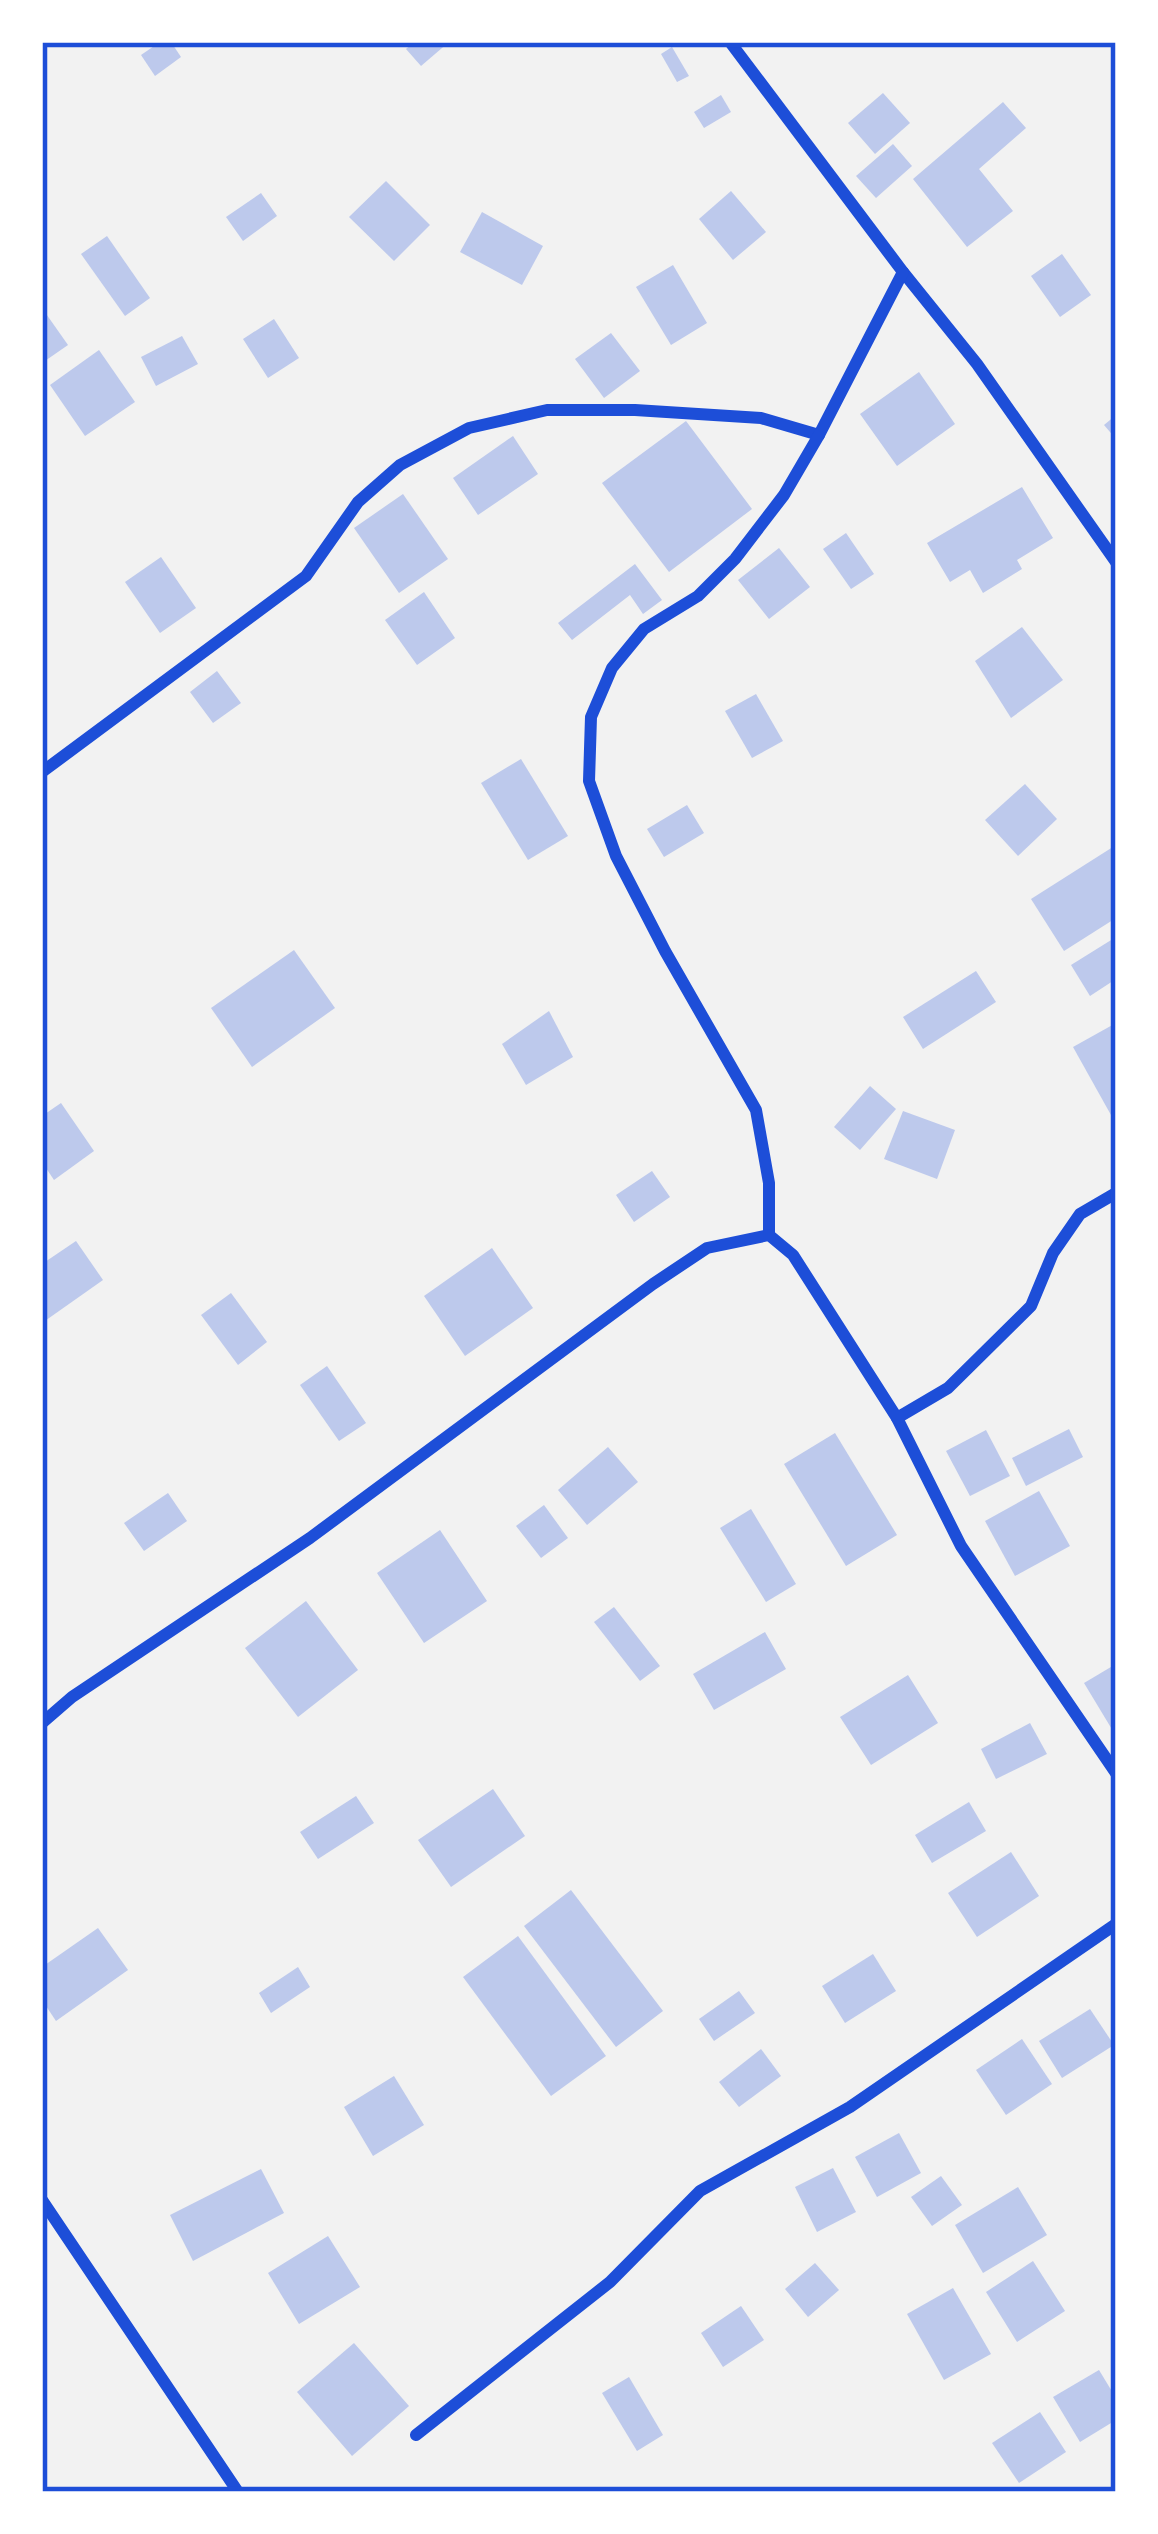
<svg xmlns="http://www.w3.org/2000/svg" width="1158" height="2534" font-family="Figtree,sans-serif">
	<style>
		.building { fill: #bdc9ec }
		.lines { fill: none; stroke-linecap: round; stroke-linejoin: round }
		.minor { stroke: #1d4ed8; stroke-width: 12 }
		.neatline { fill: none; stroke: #1d4ed8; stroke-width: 4.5 }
	</style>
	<rect width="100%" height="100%" fill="#f2f2f2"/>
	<g class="building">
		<polygon points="160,42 171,42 181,57 155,76 141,55"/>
		<polygon points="414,42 449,42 421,66 406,49"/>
		<polygon points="672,47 689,76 677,82 661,54"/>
		<polygon points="883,93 910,123 875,154 848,123"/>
		<polygon points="721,95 731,112 704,128 694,112"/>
		<polygon points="1003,102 1026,128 979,169 1013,211 967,247 913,179"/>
		<polygon points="893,144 912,166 876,198 856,176"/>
		<polygon points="386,181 430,225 394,261 349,217"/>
		<polygon points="731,191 766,232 733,260 699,219"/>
		<polygon points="261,193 277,216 243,241 226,217"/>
		<polygon points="482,212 543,246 522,285 460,252"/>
		<polygon points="107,236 150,298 125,316 81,254"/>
		<polygon points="1062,254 1091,295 1060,317 1031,276"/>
		<polygon points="673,265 707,323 671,345 636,287"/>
		<polygon points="42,308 68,345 42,363"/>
		<polygon points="274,319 299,358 268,378 243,339"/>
		<polygon points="611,333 640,371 604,398 575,359"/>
		<polygon points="182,336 198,364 156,386 141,357"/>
		<polygon points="99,350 135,402 85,436 50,385"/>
		<polygon points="919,372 955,424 897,466 860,414"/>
		<polygon points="1116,415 1116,439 1104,425"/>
		<polygon points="686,421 752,509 669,572 602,483"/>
		<polygon points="513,436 538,474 478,515 453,478"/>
		<polygon points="1022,487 1053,538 1017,560 1022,569 983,593 970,570 950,582 927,543"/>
		<polygon points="403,494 448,559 399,593 354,528"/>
		<polygon points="846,533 874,574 851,589 823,549"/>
		<polygon points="779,548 810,587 769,619 738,580"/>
		<polygon points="161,557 196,608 160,633 125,582"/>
		<polygon points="635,564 662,600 643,614 630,595 572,640 558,623"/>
		<polygon points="424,592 455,638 417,665 385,620"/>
		<polygon points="1022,627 1063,680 1011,718 975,661"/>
		<polygon points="217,671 241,703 213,723 190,692"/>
		<polygon points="756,694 783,741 752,758 725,711"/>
		<polygon points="521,759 568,836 528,860 481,783"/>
		<polygon points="1025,784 1057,819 1018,856 985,820"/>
		<polygon points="687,805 704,833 664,857 647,829"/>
		<polygon points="1116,845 1116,918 1064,951 1031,899"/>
		<polygon points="1116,937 1116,979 1090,996 1071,965"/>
		<polygon points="294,950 335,1008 252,1067 211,1008"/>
		<polygon points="976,971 996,1002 923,1049 903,1017"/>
		<polygon points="549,1011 573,1057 526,1085 502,1044"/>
		<polygon points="1116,1023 1116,1124 1073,1047"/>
		<polygon points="870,1086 896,1109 860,1150 834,1127"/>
		<polygon points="61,1103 94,1151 54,1180 42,1162 42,1116"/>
		<polygon points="903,1111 955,1130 937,1179 884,1159"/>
		<polygon points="652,1171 670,1197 634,1222 616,1195"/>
		<polygon points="76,1241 103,1280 42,1323 42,1264"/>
		<polygon points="492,1248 533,1308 465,1356 424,1296"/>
		<polygon points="231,1293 267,1342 238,1365 201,1315"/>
		<polygon points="327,1366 366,1423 339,1441 300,1385"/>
		<polygon points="1069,1429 1083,1457 1026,1486 1012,1458"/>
		<polygon points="986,1430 1010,1476 970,1496 946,1451"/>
		<polygon points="835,1433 897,1535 846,1566 784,1464"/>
		<polygon points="608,1447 638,1482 587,1525 558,1490"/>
		<polygon points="1039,1491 1070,1546 1015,1576 985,1521"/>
		<polygon points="168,1493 187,1521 144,1551 124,1523"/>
		<polygon points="544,1505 568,1538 541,1558 516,1526"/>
		<polygon points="751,1509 796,1584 766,1602 720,1528"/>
		<polygon points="440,1530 487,1601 424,1643 377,1573"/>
		<polygon points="306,1601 358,1670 298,1717 245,1648"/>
		<polygon points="614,1607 660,1666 640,1681 594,1622"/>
		<polygon points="765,1632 786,1669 714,1710 693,1674"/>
		<polygon points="1116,1664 1116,1736 1084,1683"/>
		<polygon points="908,1675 938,1723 871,1765 840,1717"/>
		<polygon points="1030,1723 1047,1754 996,1779 981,1749"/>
		<polygon points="493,1789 525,1836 451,1887 418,1840"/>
		<polygon points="356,1796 374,1823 318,1859 300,1832"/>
		<polygon points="969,1802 986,1831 932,1863 915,1835"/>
		<polygon points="1011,1852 1039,1896 977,1937 948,1893"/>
		<polygon points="571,1890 663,2011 616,2047 524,1926"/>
		<polygon points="98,1928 128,1970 56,2021 42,2000 42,1967"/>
		<polygon points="518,1936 606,2056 551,2096 463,1977"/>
		<polygon points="873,1954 896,1991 845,2023 822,1986"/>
		<polygon points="298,1967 310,1987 271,2013 259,1993"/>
		<polygon points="739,1991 755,2013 714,2041 699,2019"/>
		<polygon points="1090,2009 1114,2045 1062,2078 1039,2041"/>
		<polygon points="1022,2039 1052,2084 1006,2115 976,2070"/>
		<polygon points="761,2049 781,2076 739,2107 719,2082"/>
		<polygon points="394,2076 424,2125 373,2156 344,2107"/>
		<polygon points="899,2133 921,2173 877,2197 855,2157"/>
		<polygon points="833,2168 856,2212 817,2232 795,2187"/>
		<polygon points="261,2169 284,2213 193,2261 170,2215"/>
		<polygon points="941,2176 962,2205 932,2226 911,2197"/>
		<polygon points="1018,2187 1047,2235 983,2273 955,2225"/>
		<polygon points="328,2236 360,2287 299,2324 268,2273"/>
		<polygon points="1033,2261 1065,2311 1017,2342 986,2292"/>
		<polygon points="815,2263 839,2290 808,2317 785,2289"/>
		<polygon points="953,2288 991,2354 944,2380 907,2314"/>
		<polygon points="741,2306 764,2340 723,2367 701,2333"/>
		<polygon points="354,2343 409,2406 352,2456 297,2392"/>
		<polygon points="1099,2370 1116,2398 1116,2420 1080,2442 1053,2397"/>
		<polygon points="629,2377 663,2435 637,2451 602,2393"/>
		<polygon points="1040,2412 1066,2452 1019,2483 992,2443"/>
	</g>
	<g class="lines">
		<g class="minor">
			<polyline points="730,42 903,272 977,364 1116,562"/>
			<polyline points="42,772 306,576 358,502 400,465 469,428 547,410 635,410 761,418 819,435"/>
			<polyline points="769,1235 769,1183 756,1110 665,951 616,856 589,781 591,717 612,668 644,629 698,596 735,559 784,495 819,435 903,272"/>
			<polyline points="897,1418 961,1546 1116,1773"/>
			<polyline points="42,1723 72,1697 310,1538 653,1284 707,1248 769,1235 793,1255 897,1418 948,1388 1031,1306 1053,1253 1080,1214 1116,1193"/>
			<polyline points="42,2200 238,2492"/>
			<polyline points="416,2435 610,2282 700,2191 850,2107 1116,1924"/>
		</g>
	</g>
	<rect width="1158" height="2534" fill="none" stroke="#ffffff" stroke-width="90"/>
	<rect x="45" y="45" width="1068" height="2444" class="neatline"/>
</svg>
